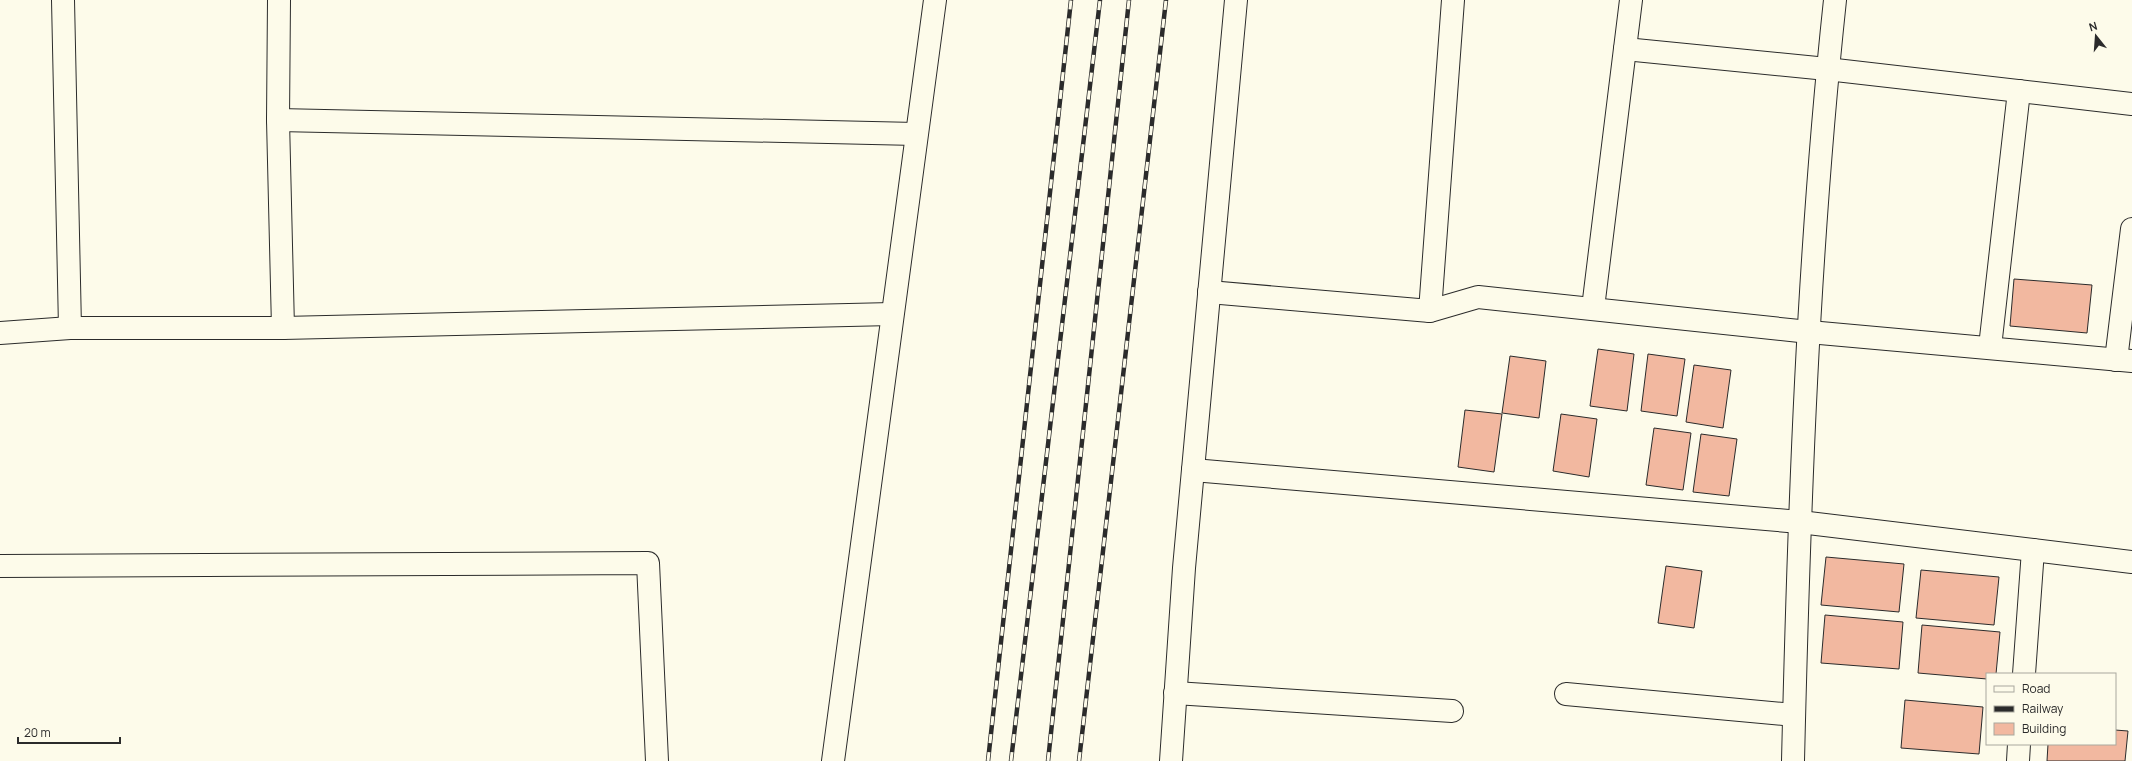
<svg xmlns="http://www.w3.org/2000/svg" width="2132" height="761" font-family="Manrope,sans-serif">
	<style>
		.building { fill: #f2b8a0; stroke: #2b2b2b }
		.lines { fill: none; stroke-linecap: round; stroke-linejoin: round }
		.minor-casing { stroke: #2b2b2b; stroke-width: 24 }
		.minor { stroke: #fdfbea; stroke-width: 22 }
		.rail-casing { stroke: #2b2b2b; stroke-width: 4.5 }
		.rail { stroke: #fdfbea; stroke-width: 3; stroke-dasharray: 9; stroke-linecap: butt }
	</style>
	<rect width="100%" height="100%" fill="#fdfbea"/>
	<g class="building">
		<polygon points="2014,279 2092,285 2087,333 2010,326"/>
		<polygon points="1598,349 1634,354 1627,411 1590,406"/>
		<polygon points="1648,354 1685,359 1677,416 1641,411"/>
		<polygon points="1510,356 1546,361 1539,418 1502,413"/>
		<polygon points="1694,365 1731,370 1723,428 1686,422"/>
		<polygon points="1465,410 1502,414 1494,472 1458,467"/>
		<polygon points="1561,414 1597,419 1589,477 1553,471"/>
		<polygon points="1654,428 1691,433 1683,490 1646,485"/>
		<polygon points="1701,434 1737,439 1729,496 1693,492"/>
		<polygon points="1826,557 1904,564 1899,612 1821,605"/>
		<polygon points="1666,566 1702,571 1694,628 1658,623"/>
		<polygon points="1921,570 1999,577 1994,625 1916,618"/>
		<polygon points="1825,615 1903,622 1899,669 1821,663"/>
		<polygon points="1922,625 2000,632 1996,674 1987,674 1987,679 1918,673"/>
		<polygon points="1905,700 1983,707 1979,754 1901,748"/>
		<polygon points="2115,730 2128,731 2125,761 2047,761 2048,744 2115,744"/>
	</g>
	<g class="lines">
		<defs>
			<g id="minor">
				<polyline points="63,0 70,328"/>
				<polyline points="279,0 278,120 283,328"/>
				<polyline points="1625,49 1827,69 2132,104"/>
				<polyline points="278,120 916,134"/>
				<polyline points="1209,292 1430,311 1478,297 1809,332 2132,361"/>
				<polyline points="1593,308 1631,0"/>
				<polyline points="1430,311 1453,0"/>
				<polyline points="0,333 70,328 283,328 892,314"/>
				<polyline points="1990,347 2019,91"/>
				<polyline points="2116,360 2132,229"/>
				<polyline points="1193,470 1800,522 2132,562"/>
				<polyline points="0,566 648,563 657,761"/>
				<polyline points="2024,674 2033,550"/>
				<polyline points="1175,693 1452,711"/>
				<polyline points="1566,694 1794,715"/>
				<polyline points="833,761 935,0"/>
				<polyline points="1171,761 1184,568 1236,0"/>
				<path d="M 1793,761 C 1799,508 1808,252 1835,0"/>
				<polyline points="2018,761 2019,744"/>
			</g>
		</defs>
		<use href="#minor" class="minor-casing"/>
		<use href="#minor" class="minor"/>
		<defs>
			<g id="rail">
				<polyline points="988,761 1071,0"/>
				<polyline points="1011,761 1100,0"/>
				<polyline points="1048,761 1129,0"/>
				<polyline points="1079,761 1166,0"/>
			</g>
		</defs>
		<use href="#rail" class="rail-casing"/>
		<use href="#rail" class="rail"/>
	</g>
	<rect x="1986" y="673" width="130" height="72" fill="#fdfbea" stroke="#a9a89e"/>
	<rect x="1994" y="686" width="20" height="6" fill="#fdfbea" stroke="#a9a89e"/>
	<text x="2022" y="693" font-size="12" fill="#2b2b2b">Road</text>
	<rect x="1994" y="706" width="20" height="6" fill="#2b2b2b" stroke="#a9a89e"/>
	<text x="2022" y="713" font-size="12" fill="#2b2b2b">Railway</text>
	<rect x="1994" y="723" width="20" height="12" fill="#f2b8a0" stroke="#a9a89e"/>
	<text x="2022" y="733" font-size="12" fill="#2b2b2b">Building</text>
	<g transform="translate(2096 36) rotate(343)" stroke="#fdfbea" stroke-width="3" paint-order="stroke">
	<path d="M0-3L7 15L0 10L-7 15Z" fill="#2b2b2b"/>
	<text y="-6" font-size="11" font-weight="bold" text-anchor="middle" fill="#2b2b2b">N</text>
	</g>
	<path d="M18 737v6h102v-6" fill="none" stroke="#2b2b2b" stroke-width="2"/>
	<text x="24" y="737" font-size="12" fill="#2b2b2b" stroke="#fdfbea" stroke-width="3" paint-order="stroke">20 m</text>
</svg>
